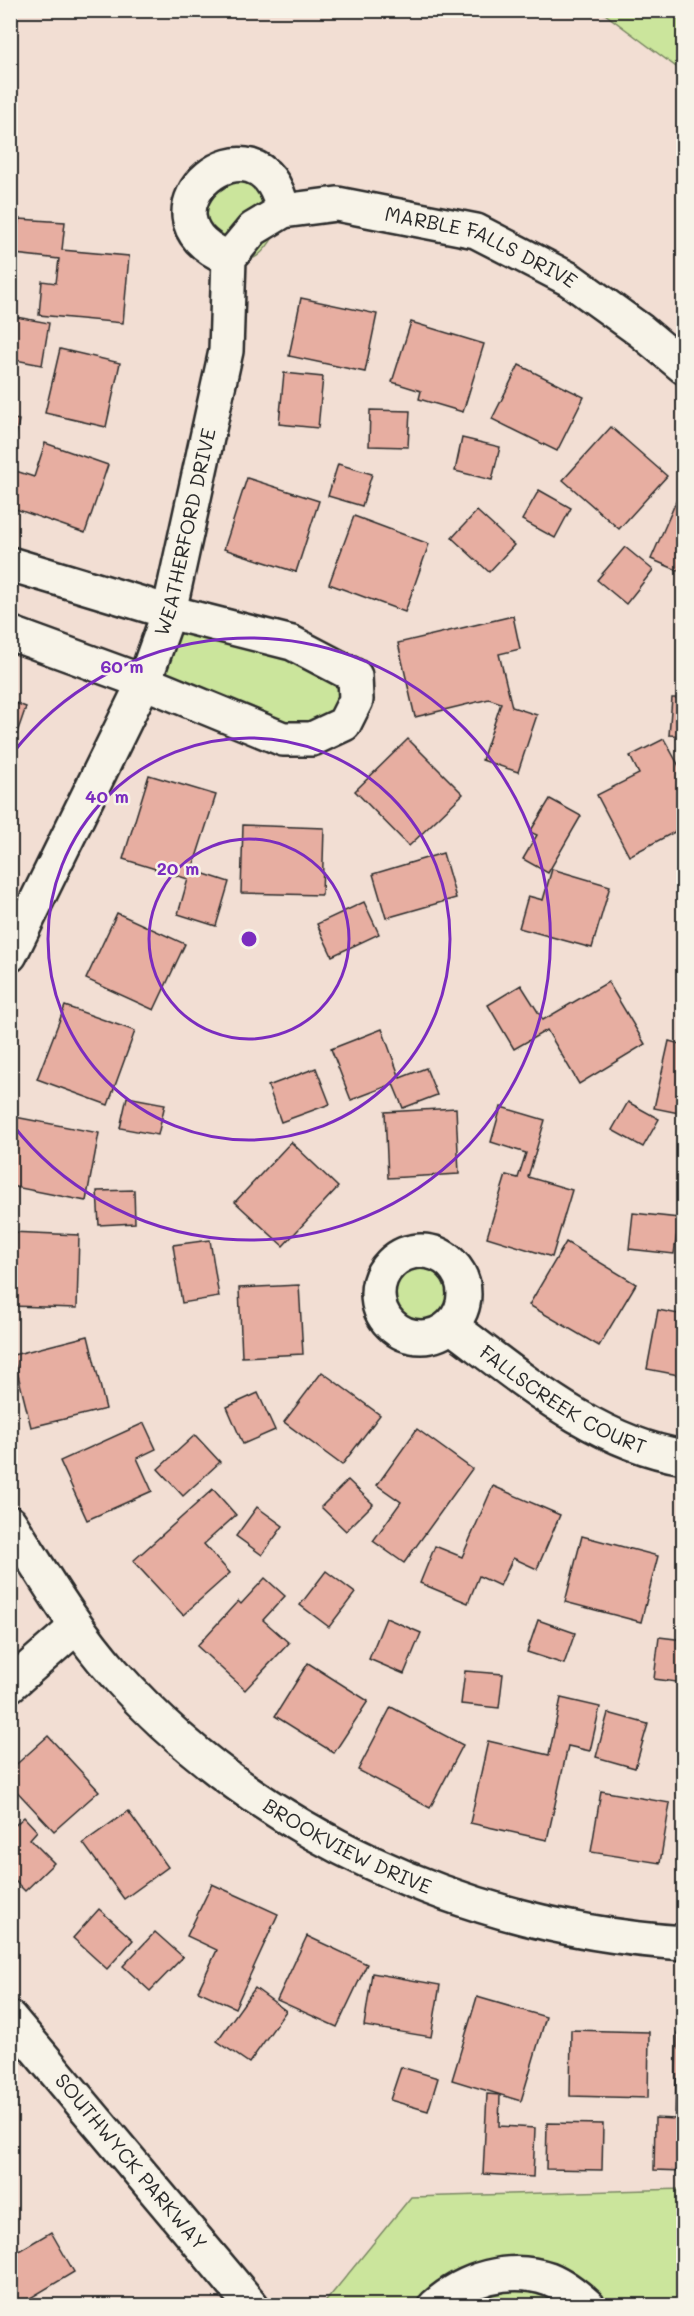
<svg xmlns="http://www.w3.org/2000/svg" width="694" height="2316" font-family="Mali,sans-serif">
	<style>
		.green { fill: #cbe59c; stroke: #7b8864; stroke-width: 1.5 }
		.building { fill: #e7aea1; stroke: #2b2b2b; stroke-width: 1.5 }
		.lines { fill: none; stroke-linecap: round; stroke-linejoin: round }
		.minor-casing { stroke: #2b2b2b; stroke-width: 38 }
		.minor { stroke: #f7f3e8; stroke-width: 33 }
		.ring { fill: none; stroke: #7b2cbf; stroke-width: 3 }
		.labels { text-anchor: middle; stroke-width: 5; stroke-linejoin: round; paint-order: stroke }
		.street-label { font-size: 20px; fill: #2b2b2b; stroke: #f7f3e8 }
		.centre { fill: #7b2cbf; stroke: #f7f3e8; stroke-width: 3 }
		.ring-label { font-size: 18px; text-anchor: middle; font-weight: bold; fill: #7b2cbf; stroke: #f7f3e8; stroke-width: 5; stroke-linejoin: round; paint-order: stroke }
	</style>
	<rect width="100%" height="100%" fill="#f2ded3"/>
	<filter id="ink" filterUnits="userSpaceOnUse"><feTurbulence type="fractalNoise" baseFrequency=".0167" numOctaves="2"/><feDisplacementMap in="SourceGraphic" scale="12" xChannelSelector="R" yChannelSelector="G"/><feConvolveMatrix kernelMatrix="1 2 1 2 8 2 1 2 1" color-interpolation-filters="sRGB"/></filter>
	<g filter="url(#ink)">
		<g class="green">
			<polygon points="601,11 683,11 683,72"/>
			<path d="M 240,180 C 272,190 269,206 275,234 C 264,254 253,263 230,264 L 196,204 L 214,185 Z"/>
			<polygon points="183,605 358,662 341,717 292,735 154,675"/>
			<circle cx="425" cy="1290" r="42"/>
			<polygon points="683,2189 683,2305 322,2306 411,2197"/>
		</g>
		<g class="building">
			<polygon points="19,219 65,222 62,250 129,256 123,323 39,315 42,281 56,283 59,259 15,254"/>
			<polygon points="301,298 377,314 365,372 289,356"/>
			<polygon points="11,316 49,323 42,365 10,359"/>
			<polygon points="411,322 484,344 463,412 419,399 421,391 392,382"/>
			<polygon points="60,349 120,363 106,427 45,413"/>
			<polygon points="519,365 584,397 557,451 492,419"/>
			<polygon points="284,373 323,377 318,428 279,424"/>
			<polygon points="370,410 410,411 408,447 369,446"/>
			<polygon points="10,418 19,420 11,457 10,457"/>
			<polygon points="611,427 667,476 619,529 563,480"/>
			<polygon points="462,438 500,447 492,480 455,471"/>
			<polygon points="45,443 108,465 85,533 10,507 10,469 34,477"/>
			<polygon points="338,464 372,474 362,506 328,496"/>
			<polygon points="247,478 319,501 296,572 224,549"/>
			<polygon points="539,490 571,508 555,538 522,520"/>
			<polygon points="678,497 684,499 684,573 651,559"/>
			<polygon points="477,511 514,545 489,572 452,538"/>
			<polygon points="354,516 429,544 405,612 329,584"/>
			<polygon points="625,547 653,570 626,604 597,580"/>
			<polygon points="513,616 520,649 499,654 512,707 537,715 518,772 482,760 501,703 489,699 415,717 398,643"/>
			<polygon points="672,698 684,698 684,736 669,735"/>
			<polygon points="10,701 26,707 10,753"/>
			<polygon points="408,739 463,794 409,846 355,791"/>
			<polygon points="664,739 684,775 684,827 629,856 597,795 639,774 630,756"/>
			<polygon points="149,775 216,795 192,870 229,882 216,926 178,914 188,879 123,859"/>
			<polygon points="550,799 581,816 548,873 523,859 537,835 530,832"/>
			<polygon points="243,825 324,828 322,895 241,893"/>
			<polygon points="443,853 456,898 386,918 373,874"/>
			<polygon points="552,869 610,886 592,948 519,928 528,896 543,900"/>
			<polygon points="364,902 379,934 332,956 317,924"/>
			<polygon points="117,913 185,944 154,1010 86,979"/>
			<polygon points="608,982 645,1044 579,1084 547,1030 514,1049 488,1005 521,985 543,1020"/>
			<polygon points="65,1006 135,1031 108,1105 37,1079"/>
			<polygon points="382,1029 400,1078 426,1068 437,1095 403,1108 393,1084 351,1100 331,1049"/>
			<polygon points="669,1041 684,1045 684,1114 654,1108"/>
			<polygon points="316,1068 330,1104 281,1122 268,1086"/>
			<polygon points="127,1097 165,1104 158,1135 120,1128"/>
			<polygon points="628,1102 659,1119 643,1147 612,1130"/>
			<polygon points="501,1107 545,1120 528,1177 572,1190 552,1257 487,1237 506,1175 518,1178 526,1153 491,1142"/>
			<polygon points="456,1108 459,1174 388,1178 385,1112"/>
			<polygon points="15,1117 99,1133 86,1201 10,1186 10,1139"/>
			<polygon points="291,1142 338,1187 283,1246 235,1202"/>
			<polygon points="134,1190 135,1223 99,1225 97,1191"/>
			<polygon points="633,1213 679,1218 674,1254 629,1249"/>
			<polygon points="10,1232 79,1235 77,1308 10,1306"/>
			<polygon points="210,1240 219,1297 182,1303 173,1245"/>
			<polygon points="566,1242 636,1284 599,1346 529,1305"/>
			<polygon points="299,1285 303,1354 242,1357 239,1288"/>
			<polygon points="658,1310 684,1315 684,1376 647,1369"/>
			<polygon points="88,1336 106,1409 31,1427 13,1355"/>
			<polygon points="322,1372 380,1415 342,1465 284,1422"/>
			<polygon points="258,1393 275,1430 243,1444 227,1407"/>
			<polygon points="144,1423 156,1449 137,1458 152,1491 87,1520 60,1461"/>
			<polygon points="417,1429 472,1469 404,1563 373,1541 401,1502 377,1485"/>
			<polygon points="195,1435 220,1462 183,1496 158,1469"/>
			<polygon points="348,1480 373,1504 346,1531 321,1507"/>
			<polygon points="493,1486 560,1515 537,1569 513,1558 500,1586 479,1576 468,1603 420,1583 435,1546 462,1557"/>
			<polygon points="213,1489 236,1515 204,1544 230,1573 183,1615 133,1561"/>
			<polygon points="257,1507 283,1526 262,1555 236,1536"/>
			<polygon points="582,1536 658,1556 641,1622 565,1602"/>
			<polygon points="326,1571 355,1593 329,1627 300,1605"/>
			<polygon points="265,1578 285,1596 263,1620 289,1643 245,1690 197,1646 238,1601 241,1604"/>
			<polygon points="386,1618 421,1633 404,1674 369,1659"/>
			<polygon points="538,1620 575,1633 564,1664 527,1652"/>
			<polygon points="659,1637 684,1640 684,1683 654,1679"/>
			<polygon points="308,1663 368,1701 334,1753 275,1716"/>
			<polygon points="465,1671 503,1674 499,1708 461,1704"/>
			<polygon points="561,1698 600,1707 590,1751 568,1746 547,1840 470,1823 488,1741 549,1755"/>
			<polygon points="391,1707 463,1745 430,1808 358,1770"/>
			<polygon points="608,1713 648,1724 635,1768 596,1757"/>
			<polygon points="48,1736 99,1791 54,1831 10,1784 10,1770"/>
			<polygon points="601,1791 670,1803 660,1863 591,1852"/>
			<polygon points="680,1802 684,1802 684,1863 678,1863"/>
			<polygon points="128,1811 168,1867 124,1899 83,1843"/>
			<polygon points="24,1817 37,1831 30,1839 54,1863 25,1891 10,1876 10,1830"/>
			<polygon points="212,1884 278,1914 235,2008 198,1991 217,1950 187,1936"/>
			<polygon points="99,1909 133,1940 107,1969 73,1938"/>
			<polygon points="155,1932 183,1957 150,1991 123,1966"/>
			<polygon points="307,1936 367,1964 337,2027 277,2000"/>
			<polygon points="372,1973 440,1985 431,2037 364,2026"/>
			<polygon points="255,1988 286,2011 249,2063 217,2041"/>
			<polygon points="477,1997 546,2017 521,2101 452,2080"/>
			<polygon points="571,2030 649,2032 648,2098 570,2096"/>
			<polygon points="677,2033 684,2033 684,2171 654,2170 655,2118 675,2119"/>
			<polygon points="401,2067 438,2078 428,2111 390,2100"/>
			<polygon points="487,2094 500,2095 499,2126 535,2128 533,2177 483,2174"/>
			<polygon points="547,2123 603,2124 602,2170 546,2169"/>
			<polygon points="51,2232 74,2272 17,2306 10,2295 10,2256"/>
		</g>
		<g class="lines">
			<defs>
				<g id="minor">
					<path d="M 229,258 C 122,215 261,101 283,211"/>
					<polyline points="10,564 169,612 292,643 355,676 356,700 344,724 312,739 283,739 144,682 10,633"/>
					<path id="s1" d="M 10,955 L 144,682 L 169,612 L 226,351 L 229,258 L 253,229 L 283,211 L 337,204 L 476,231 L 569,279 L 641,331 L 684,367"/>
					<circle cx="421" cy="1294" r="43"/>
					<path id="s2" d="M 451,1326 C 521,1378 595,1443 684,1457"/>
					<path id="s3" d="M 10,1523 C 43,1574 73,1627 113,1672 C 257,1834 469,1929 684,1943"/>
					<polyline points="10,1685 76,1627"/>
					<path id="s4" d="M 10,2018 L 252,2306"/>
					<path d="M 435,2306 C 465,2279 510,2265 549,2279 C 564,2285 576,2295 588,2306"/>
				</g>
			</defs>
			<use href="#minor" class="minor-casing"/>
			<use href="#minor" class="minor"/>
		</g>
	</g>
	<g class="ring">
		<circle cx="249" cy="939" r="100"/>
		<circle cx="249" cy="939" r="201"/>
		<path d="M12 754A301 301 0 1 1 12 1124"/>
	</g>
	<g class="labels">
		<g class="street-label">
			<text dy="7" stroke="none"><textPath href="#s1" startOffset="1017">MARBLE FALLS DRIVE</textPath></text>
			<text dy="7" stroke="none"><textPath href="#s1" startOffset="460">WEATHERFORD DRIVE</textPath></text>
			<text dy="7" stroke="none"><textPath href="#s2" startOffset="135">FALLSCREEK COURT</textPath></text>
			<text dy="7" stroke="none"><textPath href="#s3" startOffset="476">BROOKVIEW DRIVE</textPath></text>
			<text dy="7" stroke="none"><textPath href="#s4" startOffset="188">SOUTHWYCK PARKWAY</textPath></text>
		</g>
	</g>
	<circle cx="249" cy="939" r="9" class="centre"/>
	<g class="ring-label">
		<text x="122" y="673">60 m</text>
		<text x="107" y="803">40 m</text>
		<text x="178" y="875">20 m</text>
	</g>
	<rect width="694" height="2316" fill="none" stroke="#f7f3e8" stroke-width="36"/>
	<rect x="18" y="18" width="658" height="2280" fill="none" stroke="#2b2b2b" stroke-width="2" filter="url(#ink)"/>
</svg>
